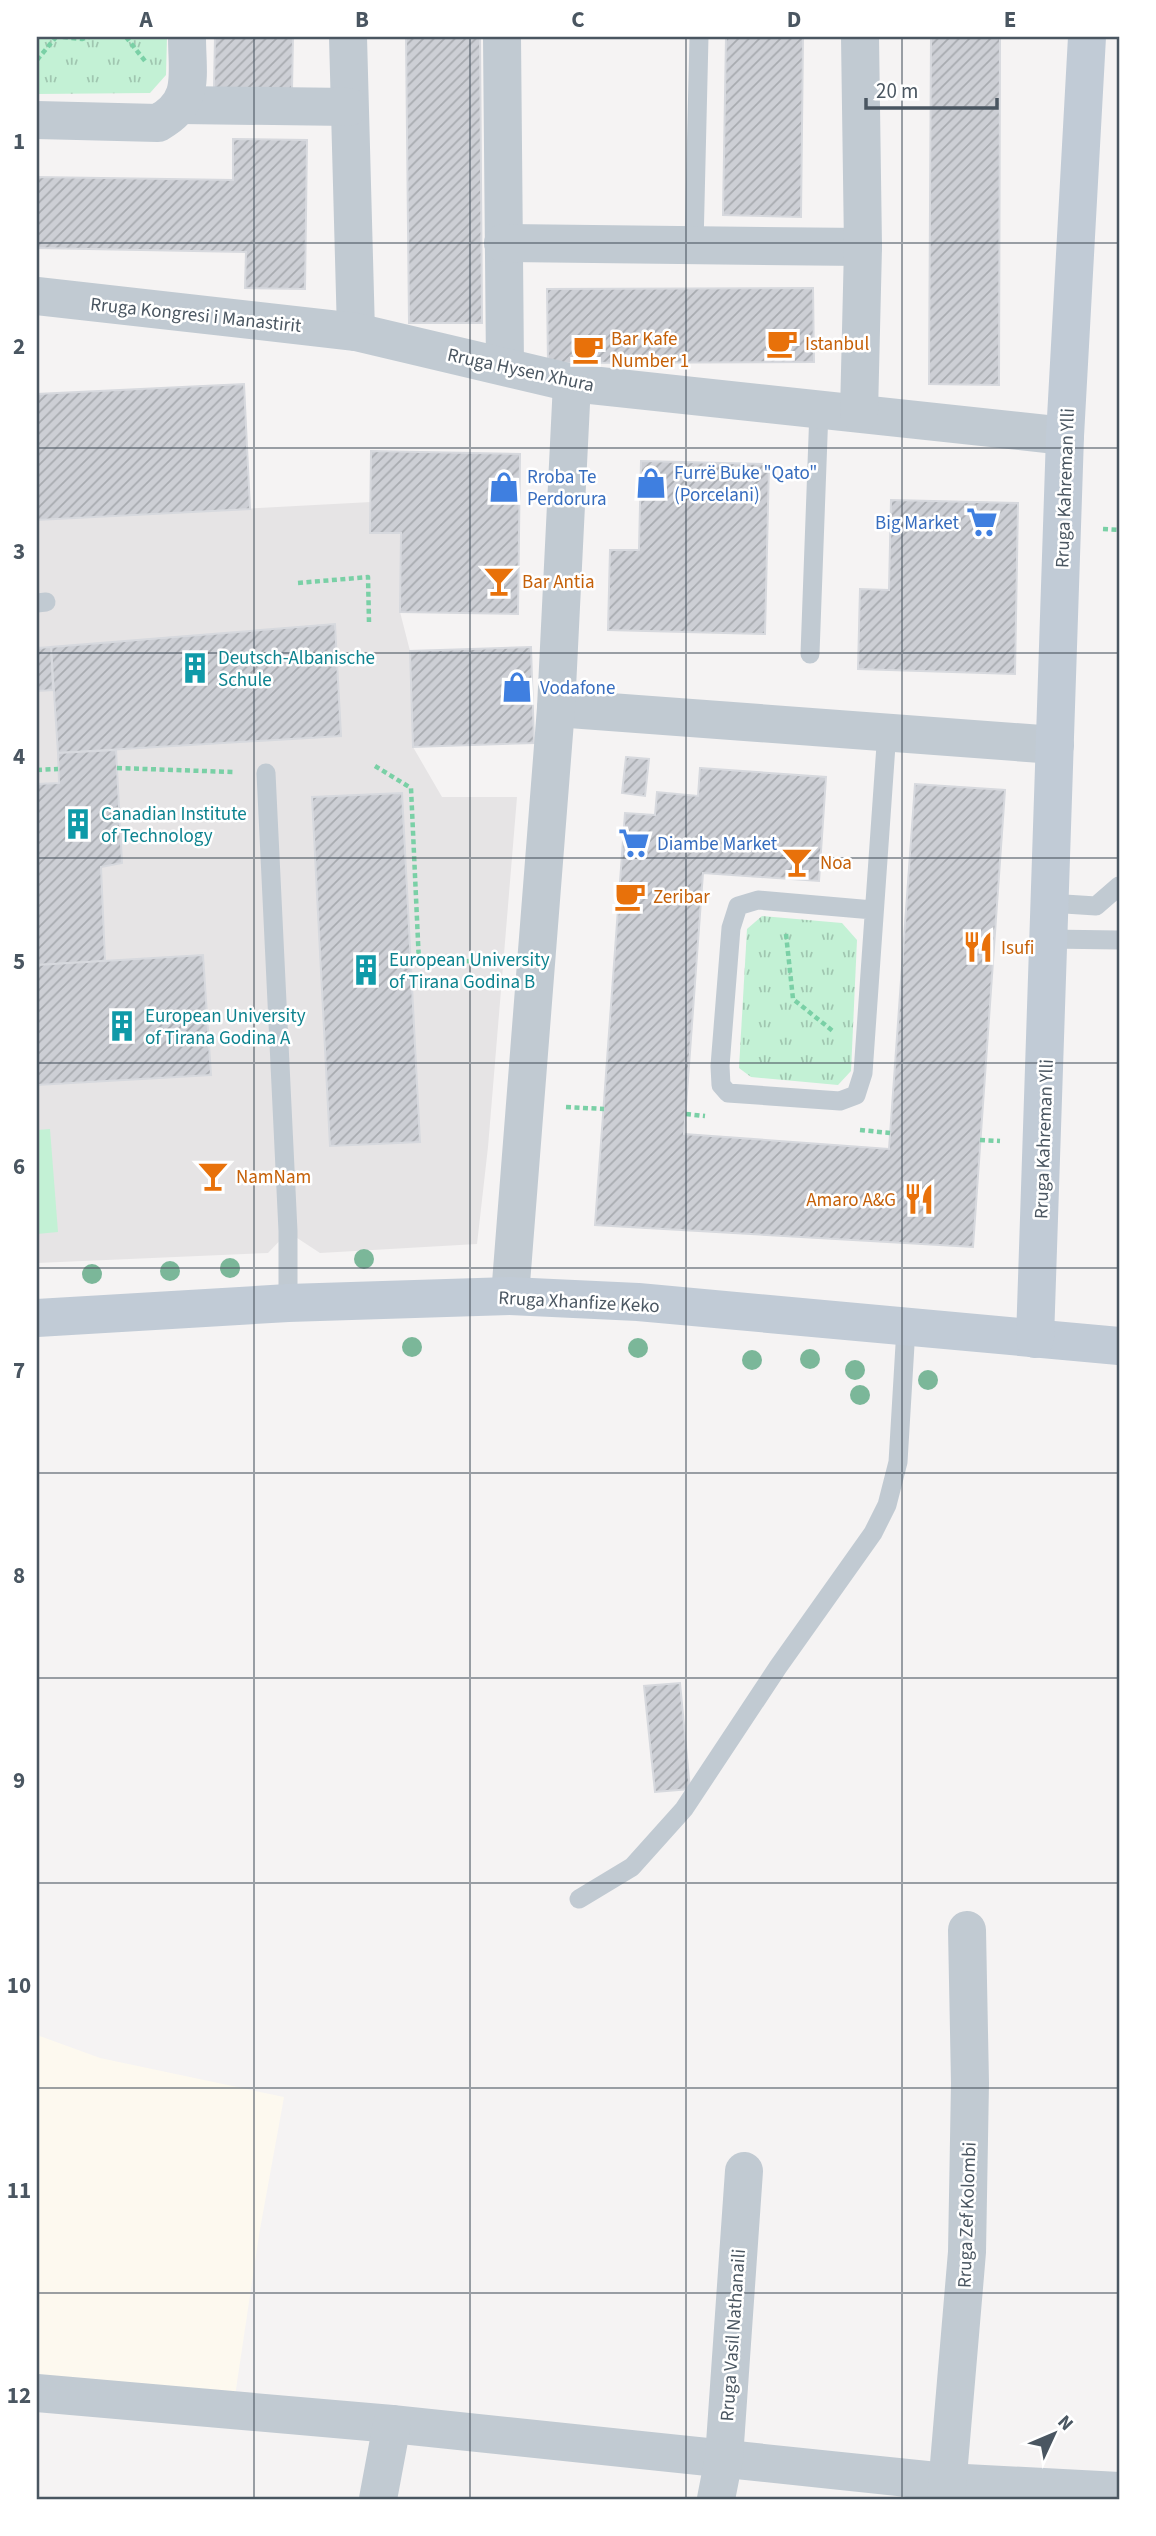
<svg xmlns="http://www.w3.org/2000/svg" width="1156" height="2536" font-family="'Source Sans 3',sans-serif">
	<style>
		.commercial { fill: #fdf9ef }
		.education { fill: #e6e4e5 }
		.grass { fill: url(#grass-tufts) }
		.pitch { fill: #c3f1d5 }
		.building { fill: url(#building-hatch); stroke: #d7d9de; stroke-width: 2 }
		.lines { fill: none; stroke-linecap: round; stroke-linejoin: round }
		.path { stroke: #7ad0a6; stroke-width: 4.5; stroke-dasharray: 5 3.5; stroke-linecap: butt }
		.lane { stroke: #c1cad2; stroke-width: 19 }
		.street { stroke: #c1cad2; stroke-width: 38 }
		.secondary { stroke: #c1cbd6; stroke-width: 38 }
		.tree { fill: #7bb799 }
		.grid { fill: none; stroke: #4a5661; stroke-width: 2; stroke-opacity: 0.55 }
		.labels { text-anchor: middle; stroke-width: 5; stroke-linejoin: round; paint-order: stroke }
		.street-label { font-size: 19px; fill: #4a5661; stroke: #fff }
		.food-label { font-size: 19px; fill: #c56008; stroke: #fff; text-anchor: start }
		.shop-label { font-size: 19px; fill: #366cbe; stroke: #fff; text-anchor: start }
		.culture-label { font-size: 19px; fill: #0d838f; stroke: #fff; text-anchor: start }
		.neatline { fill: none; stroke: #4a5661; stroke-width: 2.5 }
		.grid-label { font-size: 23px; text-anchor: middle; font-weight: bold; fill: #4a5661 }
	</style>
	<defs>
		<pattern id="grass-tufts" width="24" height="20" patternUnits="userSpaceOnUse" patternTransform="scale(1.75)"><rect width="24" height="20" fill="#c3f1d5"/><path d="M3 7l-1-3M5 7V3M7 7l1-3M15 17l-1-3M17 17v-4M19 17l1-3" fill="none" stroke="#a0c6b0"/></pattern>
		<pattern id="building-hatch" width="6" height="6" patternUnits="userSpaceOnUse" patternTransform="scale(1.75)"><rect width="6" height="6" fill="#cdcfd5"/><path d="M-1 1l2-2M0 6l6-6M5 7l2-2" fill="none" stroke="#a8abb0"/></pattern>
	</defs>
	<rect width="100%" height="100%" fill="#f5f3f3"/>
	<polygon class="commercial" points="37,2035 100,2058 284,2097 259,2235 235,2396 37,2379"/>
	<polygon class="education" points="371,502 370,532 401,533 400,612 410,651 413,747 442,797 517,797 488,1147 477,1244 320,1253 288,1232 268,1253 37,1263 37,520"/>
	<g class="grass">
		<polygon points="37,37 167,37 166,75 150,93 37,94"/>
		<polygon points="762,916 842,923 857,940 851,1071 838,1085 751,1077 739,1068 747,929"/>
	</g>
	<polygon class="pitch" points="50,1129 58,1232 37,1234 37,1130"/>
	<g class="building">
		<polygon points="215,37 293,37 292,90 214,88"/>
		<polygon points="406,37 480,37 482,323 409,323"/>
		<polygon points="726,37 803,37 801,217 723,215"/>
		<polygon points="931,37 1000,37 999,385 929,384"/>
		<polygon points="233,139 307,140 305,289 245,288 246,252 37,248 37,177 233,180"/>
		<polygon points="813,288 814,362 548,363 547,289"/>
		<polygon points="244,384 250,509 37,520 37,394"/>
		<polygon points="371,451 520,454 518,614 400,612 401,533 370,533"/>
		<polygon points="641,461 769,464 765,634 608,630 610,550 639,550"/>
		<polygon points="891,500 1018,503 1015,674 858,669 860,589 889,590"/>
		<polygon points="335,624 341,736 58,753 51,647"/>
		<polygon points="51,647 53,690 37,691 37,648"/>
		<polygon points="531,647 534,743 413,747 410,651"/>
		<polygon points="116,750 122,863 101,867 105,961 37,965 37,784 59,783 58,753"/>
		<polygon points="626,757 649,759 645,796 622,793"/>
		<polygon points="700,768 826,777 819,881 703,873 684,1134 889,1149 915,784 1005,790 973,1247 595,1225 625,813 655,815 657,792 698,796"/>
		<polygon points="402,793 420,1142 330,1146 312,797"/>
		<polygon points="203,955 211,1075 37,1085 37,965"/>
		<polygon points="680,1683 690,1789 655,1792 644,1686"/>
	</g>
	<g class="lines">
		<g class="path">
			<polyline points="63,37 82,39 89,37"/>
			<polyline points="126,37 145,61"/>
			<polyline points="37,60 56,37"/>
			<polyline points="1103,529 1119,530"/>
			<polyline points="298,583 368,577 369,622"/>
			<polyline points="375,766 411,788 419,963 470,961"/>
			<polyline points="117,768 233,772"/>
			<polyline points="37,770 58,769"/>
			<polyline points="786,934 793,999 834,1032"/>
			<polyline points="566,1107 604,1109"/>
			<polyline points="686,1114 705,1116"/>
			<polyline points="860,1130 890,1133"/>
			<polyline points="980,1140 1000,1141"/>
		</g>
		<g class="lane">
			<polyline points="694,245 699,37"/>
			<polyline points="37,603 46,602"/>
			<polyline points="810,654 819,410"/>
			<polyline points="266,773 288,1231 288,1303"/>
			<polyline points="1049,903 1096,906 1119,886"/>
			<polyline points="873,910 758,900 738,906 731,928 720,1066 721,1085 728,1093 840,1101 856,1095 863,1073 887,731"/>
			<polyline points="1048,939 1119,940"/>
			<polyline points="579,1899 632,1867 684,1809 778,1667 873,1533 887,1505 898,1462 906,1328"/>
		</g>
		<g class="street">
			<polyline points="348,37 356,332"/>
			<polyline points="502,37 505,366"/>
			<polyline points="181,105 349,107"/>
			<path d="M 37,120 L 158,123 C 196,102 187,75 187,37"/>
			<polyline points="503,243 863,247"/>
			<polyline points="37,296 356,332 572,383 1065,436"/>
			<polyline points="859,413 863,247 860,37"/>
			<polyline points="556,708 1055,745"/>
			<polyline points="510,1296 556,708 572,383"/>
			<polyline points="37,2393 392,2424 946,2482 1119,2491"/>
			<polyline points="378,2499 392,2424"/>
			<polyline points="716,2499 724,2458 744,2171"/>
			<polyline points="946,2499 967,2252 970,2083 967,1930"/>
		</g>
		<g class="secondary">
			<polyline points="37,1318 288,1303 510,1296 638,1302 1119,1346"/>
			<polyline points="1035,1339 1065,436 1087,37"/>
		</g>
	</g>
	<g class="tree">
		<circle cx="364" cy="1259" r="10"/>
		<circle cx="230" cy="1268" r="10"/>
		<circle cx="170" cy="1271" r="10"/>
		<circle cx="92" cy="1274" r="10"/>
		<circle cx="412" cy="1347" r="10"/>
		<circle cx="638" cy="1348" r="10"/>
		<circle cx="810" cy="1359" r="10"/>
		<circle cx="752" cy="1360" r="10"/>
		<circle cx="855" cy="1370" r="10"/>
		<circle cx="928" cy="1380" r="10"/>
		<circle cx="860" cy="1395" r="10"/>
	</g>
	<path class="grid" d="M 254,37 L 254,2499M 470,37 L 470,2499M 686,37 L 686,2499M 902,37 L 902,2499M 37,243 L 1119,243M 37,448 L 1119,448M 37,653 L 1119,653M 37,858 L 1119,858M 37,1063 L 1119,1063M 37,1268 L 1119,1268M 37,1473 L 1119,1473M 37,1678 L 1119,1678M 37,1883 L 1119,1883M 37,2088 L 1119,2088M 37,2293 L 1119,2293"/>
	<defs>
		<symbol id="cafe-bare" viewBox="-9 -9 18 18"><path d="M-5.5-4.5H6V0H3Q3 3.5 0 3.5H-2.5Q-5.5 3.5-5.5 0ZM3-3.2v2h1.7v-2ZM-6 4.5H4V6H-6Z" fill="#e8710a" stroke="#fff" stroke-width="2.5" paint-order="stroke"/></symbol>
		<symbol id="shop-bare" viewBox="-9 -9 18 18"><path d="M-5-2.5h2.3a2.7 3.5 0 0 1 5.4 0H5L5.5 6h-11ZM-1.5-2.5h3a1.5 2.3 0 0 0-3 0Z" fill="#3f7fe0" stroke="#fff" stroke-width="2.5" paint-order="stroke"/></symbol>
		<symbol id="supermarket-bare" viewBox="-9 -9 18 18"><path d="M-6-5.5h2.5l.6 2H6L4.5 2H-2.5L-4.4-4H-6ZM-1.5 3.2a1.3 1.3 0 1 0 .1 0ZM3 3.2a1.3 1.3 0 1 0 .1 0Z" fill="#3f7fe0" stroke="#fff" stroke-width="2.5" paint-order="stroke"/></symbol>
		<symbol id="bar-bare" viewBox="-9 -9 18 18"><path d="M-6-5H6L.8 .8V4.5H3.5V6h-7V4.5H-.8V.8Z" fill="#e8710a" stroke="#fff" stroke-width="2.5" paint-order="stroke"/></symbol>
		<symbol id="building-bare" viewBox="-9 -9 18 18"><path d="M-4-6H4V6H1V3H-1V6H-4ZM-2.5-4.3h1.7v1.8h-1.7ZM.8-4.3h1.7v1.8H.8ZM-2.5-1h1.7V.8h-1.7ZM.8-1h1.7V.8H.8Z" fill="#0f9aa8" stroke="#fff" stroke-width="2.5" paint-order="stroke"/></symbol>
		<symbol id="restaurant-bare" viewBox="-9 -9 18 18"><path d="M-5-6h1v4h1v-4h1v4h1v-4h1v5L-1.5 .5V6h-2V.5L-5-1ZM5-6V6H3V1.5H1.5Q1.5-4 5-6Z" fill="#e8710a" stroke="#fff" stroke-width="2.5" paint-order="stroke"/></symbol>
	</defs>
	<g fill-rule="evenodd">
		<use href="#cafe-bare" x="760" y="321" width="44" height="44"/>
		<use href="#cafe-bare" x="566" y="327" width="44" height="44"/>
		<use href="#shop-bare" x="629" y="461" width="44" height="44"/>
		<use href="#shop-bare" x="482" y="465" width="44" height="44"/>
		<use href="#supermarket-bare" x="960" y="500" width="44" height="44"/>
		<use href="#bar-bare" x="477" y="559" width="44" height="44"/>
		<use href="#building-bare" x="173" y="646" width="44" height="44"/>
		<use href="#shop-bare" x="495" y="665" width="44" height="44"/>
		<use href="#building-bare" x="56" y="802" width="44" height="44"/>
		<use href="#supermarket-bare" x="612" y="821" width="44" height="44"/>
		<use href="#bar-bare" x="775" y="840" width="44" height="44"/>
		<use href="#cafe-bare" x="608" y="874" width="44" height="44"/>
		<use href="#restaurant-bare" x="956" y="925" width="44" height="44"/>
		<use href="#building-bare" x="344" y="948" width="44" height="44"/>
		<use href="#building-bare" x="100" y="1004" width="44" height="44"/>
		<use href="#bar-bare" x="191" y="1154" width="44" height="44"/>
		<use href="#restaurant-bare" x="897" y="1177" width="44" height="44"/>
	</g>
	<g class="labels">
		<g class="street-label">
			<text transform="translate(196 314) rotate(6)" y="7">Rruga Kongresi i Manastirit</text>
			<text transform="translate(521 369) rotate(12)" y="7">Rruga Hysen Xhura</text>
			<text transform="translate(1064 488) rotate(-88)" y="7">Rruga Kahreman Ylli</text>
			<text transform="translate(1043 1139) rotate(-88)" y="7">Rruga Kahreman Ylli</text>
			<text transform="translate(579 1301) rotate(3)" y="7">Rruga Xhanfize Keko</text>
			<text transform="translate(966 2215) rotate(-88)" y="7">Rruga Zef Kolombi</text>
			<text transform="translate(732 2335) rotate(-86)" y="7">Rruga Vasil Nathanaili</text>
		</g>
		<g class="food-label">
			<text x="611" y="345">Bar Kafe<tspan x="611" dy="22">Number 1</tspan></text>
			<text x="805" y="350">Istanbul</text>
			<text x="522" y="588">Bar Antia</text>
			<text x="820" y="869">Noa</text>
			<text x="653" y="903">Zeribar</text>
			<text x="1001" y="954">Isufi</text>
			<text x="236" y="1183">NamNam</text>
			<text x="896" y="1206" text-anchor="end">Amaro A&amp;G</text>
		</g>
		<g class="shop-label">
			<text x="674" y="479">Furrë Buke "Qato"<tspan x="674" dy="22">(Porcelani)</tspan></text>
			<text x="527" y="483">Rroba Te<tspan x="527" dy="22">Perdorura</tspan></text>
			<text x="959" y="529" text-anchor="end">Big Market</text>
			<text x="540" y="694">Vodafone</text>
			<text x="657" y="850">Diambe Market</text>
		</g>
		<g class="culture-label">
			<text x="218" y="664">Deutsch-Albanische<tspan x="218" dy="22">Schule</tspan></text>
			<text x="101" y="820">Canadian Institute<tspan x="101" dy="22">of Technology</tspan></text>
			<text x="389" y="966">European University<tspan x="389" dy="22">of Tirana Godina B</tspan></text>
			<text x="145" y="1022">European University<tspan x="145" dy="22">of Tirana Godina A</tspan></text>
		</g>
	</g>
	<rect width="1156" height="2536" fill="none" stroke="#ffffff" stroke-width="77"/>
	<g transform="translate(1054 2434) rotate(46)" stroke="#ffffff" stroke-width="5" paint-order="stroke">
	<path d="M0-5L12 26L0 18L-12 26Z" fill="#4a5661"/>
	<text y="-10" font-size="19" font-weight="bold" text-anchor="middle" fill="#4a5661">N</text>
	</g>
	<path d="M866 98v10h131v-10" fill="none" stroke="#4a5661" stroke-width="3.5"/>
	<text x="876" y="98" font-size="21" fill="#4a5661" stroke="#ffffff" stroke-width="5" paint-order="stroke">20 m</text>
	<rect x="38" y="38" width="1080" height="2460" class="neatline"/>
	<g class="grid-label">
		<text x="146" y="27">A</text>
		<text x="362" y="27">B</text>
		<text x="578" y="27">C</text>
		<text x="794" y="27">D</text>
		<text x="1010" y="27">E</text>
		<text x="19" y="149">1</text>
		<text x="19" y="354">2</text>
		<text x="19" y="559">3</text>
		<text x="19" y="764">4</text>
		<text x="19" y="969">5</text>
		<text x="19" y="1174">6</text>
		<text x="19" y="1378">7</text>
		<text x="19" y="1583">8</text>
		<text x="19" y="1788">9</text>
		<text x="19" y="1993">10</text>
		<text x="19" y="2198">11</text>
		<text x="19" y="2403">12</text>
	</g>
</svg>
